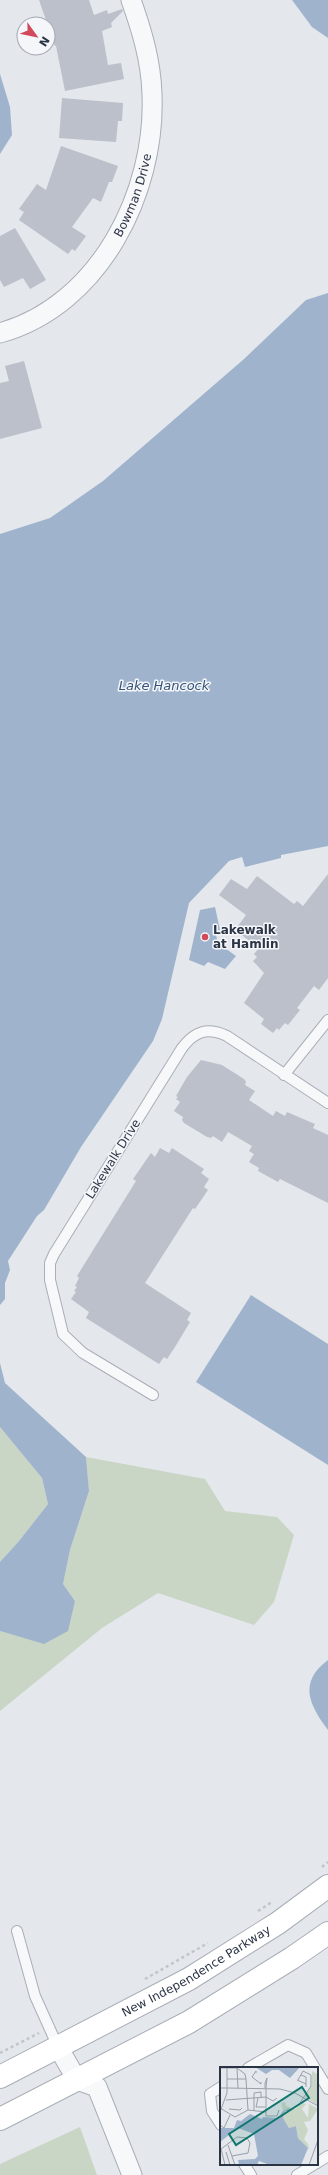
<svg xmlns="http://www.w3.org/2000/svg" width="328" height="2175" font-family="'DejaVu Sans',sans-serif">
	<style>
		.green { fill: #c9d6c5 }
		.water { fill: #9fb4cc }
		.building { fill: #bbc0ca }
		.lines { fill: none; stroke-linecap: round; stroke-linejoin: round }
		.lane-casing { stroke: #a9aeb7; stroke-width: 12 }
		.street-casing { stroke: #a9aeb7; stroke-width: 21 }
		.secondary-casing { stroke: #a9aeb7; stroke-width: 24 }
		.path { stroke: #c2c5cb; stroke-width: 2.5; stroke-dasharray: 3 3; stroke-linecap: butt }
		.lane { stroke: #f7f8fa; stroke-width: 10 }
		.street { stroke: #f7f8fa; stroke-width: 19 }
		.secondary { stroke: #fff; stroke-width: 22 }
		.poi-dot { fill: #d1495b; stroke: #f4f6f9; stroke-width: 1.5 }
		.labels { text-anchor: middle; stroke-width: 3; stroke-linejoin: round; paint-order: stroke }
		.street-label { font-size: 12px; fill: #2b3445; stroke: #f4f6f9 }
		.poi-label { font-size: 12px; font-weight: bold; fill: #2b3445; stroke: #f4f6f9; text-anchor: start }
		.water-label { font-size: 13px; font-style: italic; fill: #34527a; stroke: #f4f6f9 }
		.inset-road { fill: none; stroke: #9a9fa9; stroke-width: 1 }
		.view { fill: #0f766e; fill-opacity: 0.15; stroke: #0f766e; stroke-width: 2 }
		.inset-edge { fill: none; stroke: #2b3445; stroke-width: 2 }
	</style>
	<rect width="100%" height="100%" fill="#e4e7ec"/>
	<g class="green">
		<polygon points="0,1427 42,1478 48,1504 19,1541 0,1562"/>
		<polygon points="86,1457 205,1479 225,1511 277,1517 294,1535 274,1602 254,1625 158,1593 102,1628 0,1711 0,1631 42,1643 75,1601 63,1584 70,1550 89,1491"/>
		<polygon points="80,2127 97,2175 0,2175 0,2164"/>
	</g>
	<g class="water">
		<polygon points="292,0 328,0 328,38 312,27"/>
		<polygon points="0,74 10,107 12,135 0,154"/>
		<polygon points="328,293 328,846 281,855 281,858 245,867 242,857 229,861 189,903 162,1019 153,1041 81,1147 44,1210 37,1216 8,1261 10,1270 5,1283 5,1299 0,1305 0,534 50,518 103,481 244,359 306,300"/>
		<polygon points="215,907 220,930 215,931 218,943 236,956 225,969 208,962 204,966 189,960 200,910"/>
		<polygon points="251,1295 328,1344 328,1465 196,1382"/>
		<polygon points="0,1363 5,1383 86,1457 89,1491 70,1550 63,1584 75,1601 68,1631 44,1644 0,1631 0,1562 19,1541 48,1504 42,1478 0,1427"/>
		<path d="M 328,1660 L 328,1730 C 309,1705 298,1682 328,1660 Z"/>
	</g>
	<g class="building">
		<polygon points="39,0 89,0 94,15 107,10 108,14 122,9 123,11 111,23 112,27 102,31 108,65 121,63 124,79 65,91 56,46 55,46"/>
		<polygon points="62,98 123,103 122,121 118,121 116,142 59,138"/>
		<polygon points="61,146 118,166 112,182 109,182 101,202 93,198 72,227 86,236 75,251 72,249 68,254 19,220 24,212 19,209 37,184 46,190"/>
		<polygon points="15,228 46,280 30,289 23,278 4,287 0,280 0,236"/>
		<polygon points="24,361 42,428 0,439 0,383 9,381 5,366"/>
		<polygon points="328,874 328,978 319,990 314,986 297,1008 300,1010 288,1025 285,1023 279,1030 277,1028 273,1033 261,1024 264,1019 244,1003 264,973 253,961 257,957 254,954 259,948 235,930 246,915 219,895 231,879 247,889 257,876 294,904 297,901 303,906"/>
		<polygon points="201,1060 222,1065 244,1079 246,1082 245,1085 255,1091 249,1100 273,1116 276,1111 285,1116 287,1112 315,1124 313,1128 328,1135 328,1203 280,1179 278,1182 258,1171 259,1168 249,1162 254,1154 249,1151 252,1146 228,1132 222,1142 213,1136 211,1138 207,1137 184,1123 182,1120 183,1117 174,1111 180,1102 176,1099 178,1097 176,1096 187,1077"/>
		<polygon points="160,1148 169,1153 172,1148 204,1169 201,1173 209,1179 204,1187 208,1190 195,1209 193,1208 145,1283 191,1313 187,1320 190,1322 175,1347 167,1359 164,1357 159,1364 86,1318 89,1312 71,1299 76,1292 74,1291 77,1287 75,1286 79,1278 77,1276 136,1181 133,1179 151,1153 155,1157"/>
	</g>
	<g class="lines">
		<defs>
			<g id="lane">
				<polyline points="284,1075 328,1020"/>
				<path d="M 153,1395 L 83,1353 L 63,1334 L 50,1280 L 50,1263 L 54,1254 L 182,1048 C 195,1031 207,1027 227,1036 L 328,1103"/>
				<polyline points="17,1931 35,1996 58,2047"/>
				<polyline points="248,2068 288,2045 306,2053 315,2068"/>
				<polyline points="317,2071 328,2089"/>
				<polyline points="221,2087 210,2094 212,2111 221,2125"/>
				<polyline points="317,2163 328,2156"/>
				<polyline points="244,2164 251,2175"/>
				<polyline points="297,2175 315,2164"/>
			</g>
			<g id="street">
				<path id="s1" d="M 0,333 C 100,305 156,192 152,94 C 151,61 142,31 131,0"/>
				<polyline points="58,2047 77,2080 97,2087 132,2175"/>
			</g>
			<g id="secondary">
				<path id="s2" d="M 0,2077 L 189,1979 L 278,1923 L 328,1886"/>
				<polyline points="0,2119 189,2022 292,1958 328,1933"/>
			</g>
		</defs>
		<use href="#lane" class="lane-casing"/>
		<use href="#street" class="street-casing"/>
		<use href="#secondary" class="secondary-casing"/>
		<g class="path">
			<polyline points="322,1867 328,1862"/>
			<polyline points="258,1911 272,1902"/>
			<polyline points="145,1979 208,1943"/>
			<polyline points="0,2053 39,2033"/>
		</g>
		<use href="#lane" class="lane"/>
		<use href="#street" class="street"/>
		<use href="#secondary" class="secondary"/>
	</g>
	<circle class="poi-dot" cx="205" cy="937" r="4"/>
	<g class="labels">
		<g class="street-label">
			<text dy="4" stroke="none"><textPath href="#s1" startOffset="200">Bowman Drive</textPath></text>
			<text transform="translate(113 1159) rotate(-58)" y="4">Lakewalk Drive</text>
			<text dy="4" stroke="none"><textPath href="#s2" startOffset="223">New Independence Parkway</textPath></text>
		</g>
		<g class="poi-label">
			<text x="213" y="934">Lakewalk<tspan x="213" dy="14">at Hamlin</tspan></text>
		</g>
		<g class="water-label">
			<text x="164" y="690">Lake Hancock</text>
		</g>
	</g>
	<g transform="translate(220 2067)">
		<rect width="98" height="98" fill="#e4e7ec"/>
		<path d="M 92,4 L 98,8 L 98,38 L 85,30 L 92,18 ZM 65,35 L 66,39 L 75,42 L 83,36 L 86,37 L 82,42 L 88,51 L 89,37 L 98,42 L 90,54 L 84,55 L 88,63 L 84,72 L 88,77 L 89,81 L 87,84 L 88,81 L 78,71 L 76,59 L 69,61 L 63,51 L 65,44 L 70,45 L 68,42 L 63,44 L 61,36 Z" fill="#c9d6c5"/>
		<path d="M 35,0 L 57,1 L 80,0 L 70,11 L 59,3 L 52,3 L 46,7 ZM 69,41 L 71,44 L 65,44 L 63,51 L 69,61 L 76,59 L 78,71 L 88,81 L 81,98 L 50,98 L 39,94 L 37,98 L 19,98 L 18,93 L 35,92 L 38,89 L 34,67 L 18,61 L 0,75 L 0,61 L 14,61 L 17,53 L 21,54 L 30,47 L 42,52 L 43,50 L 58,51 L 63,44 Z" fill="#9fb4cc"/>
		<path class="inset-road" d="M 7,0 L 7,21 L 60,22 L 75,26 L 98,39M 0,1 L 17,1 L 18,21M 17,1 L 25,7 L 26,12M 36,6 L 36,4 L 32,10 L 41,17 L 41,15M 81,8 L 86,10 L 86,17M 7,12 L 26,12 L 28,43M 77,13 L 86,17 L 86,20M 78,13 L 83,4 L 91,8 L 91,19 L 80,36M 0,21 L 7,21 L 7,26 L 0,45M 45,21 L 45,16 L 47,11 L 46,21M 46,21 L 46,49 L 57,49 L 59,43M 38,31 L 36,40 L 45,40M 6,33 L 46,30 L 53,34 L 57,31M 0,41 L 15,50 L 28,43 L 46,45M 9,42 L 20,43 L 22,41M 34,44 L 34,26 L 41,25 L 41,30M 0,58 L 4,61 L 10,48M 8,78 L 15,98M 6,85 L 10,98M 5,98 L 1,82 L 17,70 L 27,71 L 30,76 L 28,86 L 12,89M 89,98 L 98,73"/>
		<path class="view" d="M 82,20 L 89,31 L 16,78 L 9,67 Z"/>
		<rect width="98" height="98" class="inset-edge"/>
	</g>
	<g transform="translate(36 36) rotate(123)"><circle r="19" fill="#f4f6f9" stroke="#a4a8b1"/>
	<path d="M0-3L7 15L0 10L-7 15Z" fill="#d1495b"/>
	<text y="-6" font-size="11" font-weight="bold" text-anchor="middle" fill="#2b3445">N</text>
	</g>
</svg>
